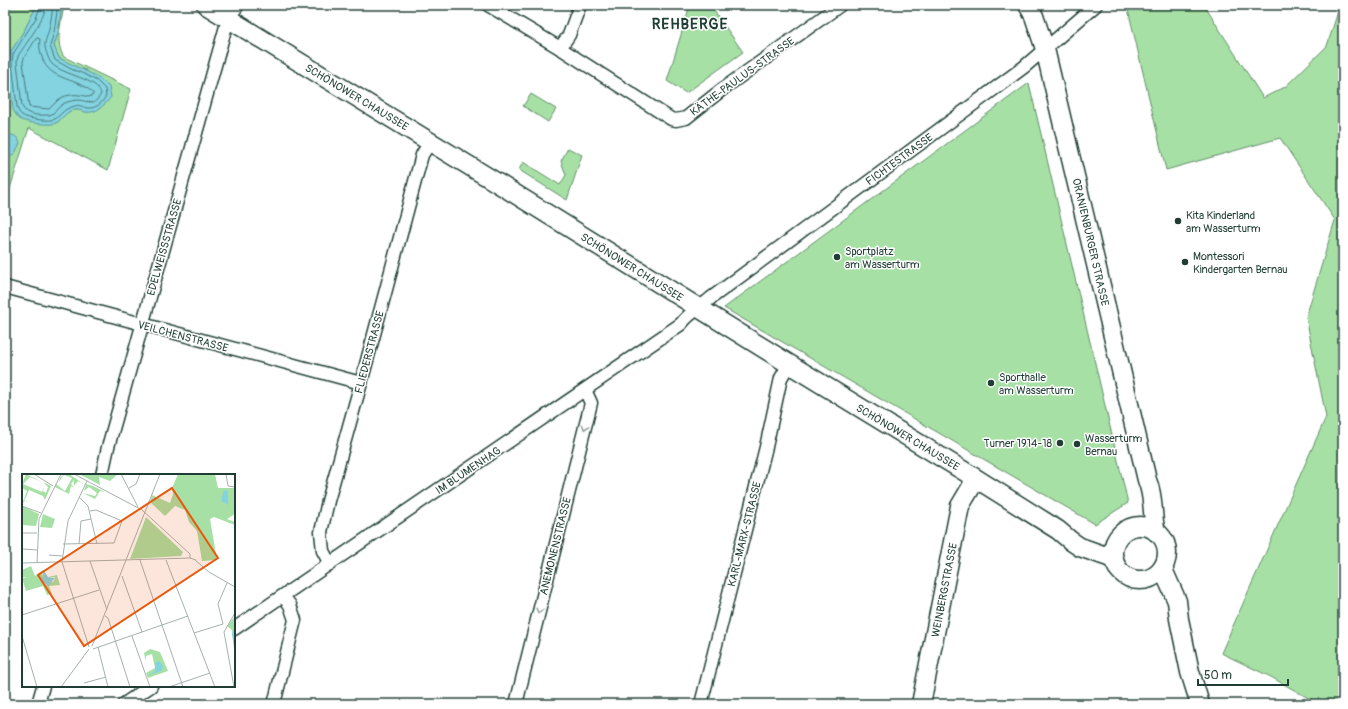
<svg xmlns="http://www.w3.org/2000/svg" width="1348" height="709" font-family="Pangolin,sans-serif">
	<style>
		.green { fill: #a7e0a4; stroke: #638e6c }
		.water { fill: #84d3e1; stroke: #5c979c }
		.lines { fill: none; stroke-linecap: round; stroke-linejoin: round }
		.shore { stroke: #477979; stroke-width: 1 }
		.street-casing { stroke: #1f3d34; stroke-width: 15 }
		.secondary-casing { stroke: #1f3d34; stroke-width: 21 }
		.street { stroke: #fff; stroke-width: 12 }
		.secondary { stroke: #fff; stroke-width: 18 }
		.oneway { stroke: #8f9e9a }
		.poi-dot { fill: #1f3d34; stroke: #fff; stroke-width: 1.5 }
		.labels { text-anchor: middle; stroke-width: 3; stroke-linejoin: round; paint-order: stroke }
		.street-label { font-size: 11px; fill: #1f3d34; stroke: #fff }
		.poi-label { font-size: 11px; fill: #1f3d34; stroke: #fff; text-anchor: start }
		.district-label { font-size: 15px; font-weight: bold; letter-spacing: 1px; fill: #1f3d34; stroke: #fff }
		.inset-river { fill: none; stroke: #84d3e1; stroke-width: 2 }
		.inset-road { fill: none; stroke: #a5b1ae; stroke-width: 1 }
		.view { fill: #e8590c; fill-opacity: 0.15; stroke: #e8590c; stroke-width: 2 }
		.inset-edge { fill: none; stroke: #1f3d34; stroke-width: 2 }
	</style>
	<rect width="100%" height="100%" fill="#fff"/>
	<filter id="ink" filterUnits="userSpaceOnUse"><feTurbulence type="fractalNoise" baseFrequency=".025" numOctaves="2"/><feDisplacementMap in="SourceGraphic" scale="8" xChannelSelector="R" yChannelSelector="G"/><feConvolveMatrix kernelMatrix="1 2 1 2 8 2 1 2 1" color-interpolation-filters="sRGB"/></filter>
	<g filter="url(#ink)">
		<g class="green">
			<path d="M 5,5 L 12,5 L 19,7 L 23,5 L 37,5 L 25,29 L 10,53 L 8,62 L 13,100 L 56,123 C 68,113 69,106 87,112 L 86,70 L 72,66 L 59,58 L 54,46 L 58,33 L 62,5 L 64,5 C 62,22 54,42 64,57 L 131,89 L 108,170 L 29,128 L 8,195 L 5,194 L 5,164 L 16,151 L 10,135 L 5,141 Z"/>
			<polygon points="690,5 710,5 743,52 686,93 667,81"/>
			<polygon points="1127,5 1204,5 1263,98 1285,87 1327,46 1340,5 1343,5 1343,691 1338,704 1319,704 1271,677 1221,653 1326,417 1306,317 1335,220 1280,138 1166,170"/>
			<polygon points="1029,83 1128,503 1095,524 724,308"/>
			<polygon points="531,94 556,109 548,122 523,106"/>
			<polygon points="568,148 582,155 567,200 519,170 523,162 560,185 566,175 561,161"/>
		</g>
		<g class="water">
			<path d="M 37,5 L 62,5 L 58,33 L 54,46 L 59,58 L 100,78 L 109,87 L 111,97 C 104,105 97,114 85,112 C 81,111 78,109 73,110 C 64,113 63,119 56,123 C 51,126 25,123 20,119 C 16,116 15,113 13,109 L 8,62 L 10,53 L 25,29 Z"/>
			<path d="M 10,135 C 16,135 18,138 20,143 L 16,151 L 5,164 L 5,141 Z"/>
		</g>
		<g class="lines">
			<g class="shore">
				<path d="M 41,5 L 36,18 L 13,54 L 12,62 L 17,107 C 18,110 19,113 22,115 C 26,119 50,122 55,119 C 63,113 63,109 75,106 C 79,104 82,107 87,108 C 96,109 102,103 106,96 L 105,89 L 97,81 L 84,74 L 71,69 L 55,60 L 50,46 L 54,32 L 58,5"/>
				<path d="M 46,5 C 45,19 26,43 18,56 L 17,62 L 22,106 C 26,117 41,115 50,115 C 55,113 58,107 63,104 C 66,102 74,100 79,100 C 90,101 93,108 101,94 C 99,79 63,75 52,64 C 49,61 46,52 45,47 C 44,42 48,35 49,29 C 51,21 52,13 53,5"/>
				<path d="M 37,38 L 40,39 C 39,47 40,52 43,60 C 51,81 79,78 93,93 L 93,95 L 89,97 C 79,94 67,93 58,100 C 55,103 52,106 49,109 L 29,107 L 23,62 L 24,58 Z"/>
			</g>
			<defs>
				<g id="street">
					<polyline points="488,5 560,48 671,119 676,120 686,118 724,88 839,6 840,5"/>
					<polyline points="560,48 569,35 580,5"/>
					<polyline points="5,287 361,383"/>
					<polyline points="102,475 108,447 228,19 238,5"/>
					<polyline points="330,564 323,551 321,532 328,501 361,383 422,155 430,142"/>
					<path d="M 234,629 L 681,324 C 689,313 701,307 711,298 L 1024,67 L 1096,5"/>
					<polyline points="38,704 43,686"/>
					<polyline points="124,704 151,686"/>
					<polyline points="274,704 295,620 290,605 283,596"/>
					<polyline points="516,704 591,403 585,390"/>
					<polyline points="701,704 766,447 781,378 789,364"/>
				</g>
				<g id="secondary">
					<polyline points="206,5 504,187 789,364 972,476 1058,530 1071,541 1080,547 1114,559"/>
					<path d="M 1028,5 L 1034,16 L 1045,49 L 1147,480 C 1155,499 1151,514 1156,532"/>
					<circle cx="1140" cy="553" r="27"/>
					<polyline points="1163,567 1165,574 1177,601 1179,619 1190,672 1200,704"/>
					<polyline points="921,704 960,506 976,479"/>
				</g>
			</defs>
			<use href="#street" class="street-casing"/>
			<use href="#secondary" class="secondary-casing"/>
			<use href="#street" class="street"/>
			<use href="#secondary" class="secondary"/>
		</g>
		<defs><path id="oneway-chevron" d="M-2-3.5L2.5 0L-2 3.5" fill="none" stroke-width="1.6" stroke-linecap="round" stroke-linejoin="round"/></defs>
		<g class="oneway">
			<use href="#oneway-chevron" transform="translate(585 427) rotate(104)"/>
			<use href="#oneway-chevron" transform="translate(539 611) rotate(104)"/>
		</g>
	</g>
	<g class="poi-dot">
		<circle cx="1178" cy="221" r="4"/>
		<circle cx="837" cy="257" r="4"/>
		<circle cx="1185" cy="262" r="4"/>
		<circle cx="991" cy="383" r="4"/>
		<circle cx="1060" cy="443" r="4"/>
		<circle cx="1077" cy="444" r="4"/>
	</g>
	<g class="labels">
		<g class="street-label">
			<text transform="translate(742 76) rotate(-36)" y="4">KÄTHE-PAULUS-STRASSE</text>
			<text transform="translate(357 97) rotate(31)" y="4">SCHÖNOWER CHAUSSEE</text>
			<text transform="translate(899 159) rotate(-36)" y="4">FICHTESTRASSE</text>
			<text transform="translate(1091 242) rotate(77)" y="4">ORANIENBURGER STRASSE</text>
			<text transform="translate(164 247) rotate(-74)" y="4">EDELWEISSSTRASSE</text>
			<text transform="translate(632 267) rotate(32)" y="4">SCHÖNOWER CHAUSSEE</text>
			<text transform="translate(183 336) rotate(15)" y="4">VEILCHENSTRASSE</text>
			<text transform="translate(369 352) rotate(-75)" y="4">FLIEDERSTRASSE</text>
			<text transform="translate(908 437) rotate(31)" y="4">SCHÖNOWER CHAUSSEE</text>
			<text transform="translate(468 470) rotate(-34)" y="4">IM BLUMENHAG</text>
			<text transform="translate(744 534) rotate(-76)" y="4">KARL-MARX-STRASSE</text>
			<text transform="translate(555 546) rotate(-76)" y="4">ANEMONENSTRASSE</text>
			<text transform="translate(944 590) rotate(-79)" y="4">WEINBERGSTRASSE</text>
		</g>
		<g class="poi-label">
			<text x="1186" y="219">Kita Kinderland<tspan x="1186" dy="13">am Wasserturm</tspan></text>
			<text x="845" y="255">Sportplatz<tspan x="845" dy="13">am Wasserturm</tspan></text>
			<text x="1193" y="260">Montessori<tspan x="1193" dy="13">Kindergarten Bernau</tspan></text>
			<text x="999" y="381">Sporthalle<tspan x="999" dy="13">am Wasserturm</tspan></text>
			<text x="1085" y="442">Wasserturm<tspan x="1085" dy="13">Bernau</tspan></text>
			<text x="1052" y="447" text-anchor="end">Turner 1914-18</text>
		</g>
		<g class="district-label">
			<text x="690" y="29">REHBERGE</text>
		</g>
	</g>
	<g transform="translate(22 474)">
		<rect width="213" height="213" fill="#fff"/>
		<path d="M 4,0 L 20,8 L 8,3 L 1,10 L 20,18 L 22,13 L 21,17 L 24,19 L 26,13 L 21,8 L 29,12 L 23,26 L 21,22 L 7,16 L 4,23 L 8,25 L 4,23 L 2,26 L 6,28 L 2,27 L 1,30 L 5,32 L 0,30 L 5,17 L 0,14 L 0,10 ZM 40,0 L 39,4 L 42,0 L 47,0 L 62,10 L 56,7 L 52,12 L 52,6 L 49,10 L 52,13 L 49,12 L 47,20 L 33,13 L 34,10 L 43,17 L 50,4 L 42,1 L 36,9 ZM 57,0 L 68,1 L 96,0 L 88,7 L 77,3 L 78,11 ZM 156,0 L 193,0 L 196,14 L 213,14 L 213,40 L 205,45 L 213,48 L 213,51 L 192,43 L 188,45 L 195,86 L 180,87 L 175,57 L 167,48 L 163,36 L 153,32 L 143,42 L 128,28 L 130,21 L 148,29 L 151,20 L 150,14 ZM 64,10 L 71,12 L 83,18 L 78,17 L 73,25 L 61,19 L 73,22 L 75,19 L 67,13 L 62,17 ZM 0,32 L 17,40 L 14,52 L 0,51 ZM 21,40 L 33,45 L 30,54 L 18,53 ZM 124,43 L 161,78 L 159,82 L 108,85 ZM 9,92 L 13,102 L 21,96 L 26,103 L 35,101 L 38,111 L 27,112 L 30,120 L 25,121 L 21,112 L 4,117 L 0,104 L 5,104 L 0,103 L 0,96 ZM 20,99 L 26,103 L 33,103 L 32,107 L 24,111 ZM 213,142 L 213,178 L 210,156 L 205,152 ZM 128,175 L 138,178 L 146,197 L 126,204 L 124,199 L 133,194 L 130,180 L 124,182 L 124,186 L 123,184 L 122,179 Z" fill="#a7e0a4" fill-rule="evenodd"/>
		<path d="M 202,16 L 206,17 L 206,31 L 199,27 ZM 22,97 L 26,103 L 33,104 L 26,112 L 20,106 ZM 137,187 L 141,192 L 139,197 L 127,201 L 133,197 L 133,189 Z" fill="#84d3e1"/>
		<path class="inset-river" d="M 213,152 L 211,160 L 213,174"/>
		<path class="inset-road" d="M 12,0 L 31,12M 52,0 L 120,36 L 168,80 L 168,84M 99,0 L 116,33M 204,0 L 206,12 L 213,13M 65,7 L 46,47 L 40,88 L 67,173M 107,14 L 114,10 L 118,0M 57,23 L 66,32 L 75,70M 0,32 L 19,39M 0,59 L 15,59M 41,70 L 92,69 L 100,47 L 74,36 L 68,37M 57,70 L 59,47 L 69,45M 0,75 L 15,76M 27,81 L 40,82M 118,86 L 161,213M 144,86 L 193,213M 173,86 L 187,98 L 213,113M 68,87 L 85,136M 0,89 L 168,84 L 174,86M 15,89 L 17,45 L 39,0M 100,102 L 120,158M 0,141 L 77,116M 83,142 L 86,144 L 108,213M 172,159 L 201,150 L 196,130 L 205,109M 0,162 L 15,213M 110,162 L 128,213M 70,172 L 138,0M 76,173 L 86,213M 71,175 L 166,142M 62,209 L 84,203M 39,213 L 67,175M 147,213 L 188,199M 212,213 L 202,158 L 213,139"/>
		<path class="view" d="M 150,14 L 196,84 L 62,172 L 16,101 Z"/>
		<rect width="213" height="213" class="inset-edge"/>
	</g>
	<rect width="1348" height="709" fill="none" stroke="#fff" stroke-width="20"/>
	<rect x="10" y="10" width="1328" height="689" fill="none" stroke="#1f3d34" stroke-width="1.5" filter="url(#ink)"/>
	<path d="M1198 679v6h90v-6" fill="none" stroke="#1f3d34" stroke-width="2"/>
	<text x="1204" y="679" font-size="12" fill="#1f3d34" stroke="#ffffff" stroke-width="3" paint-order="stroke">50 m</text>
</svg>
